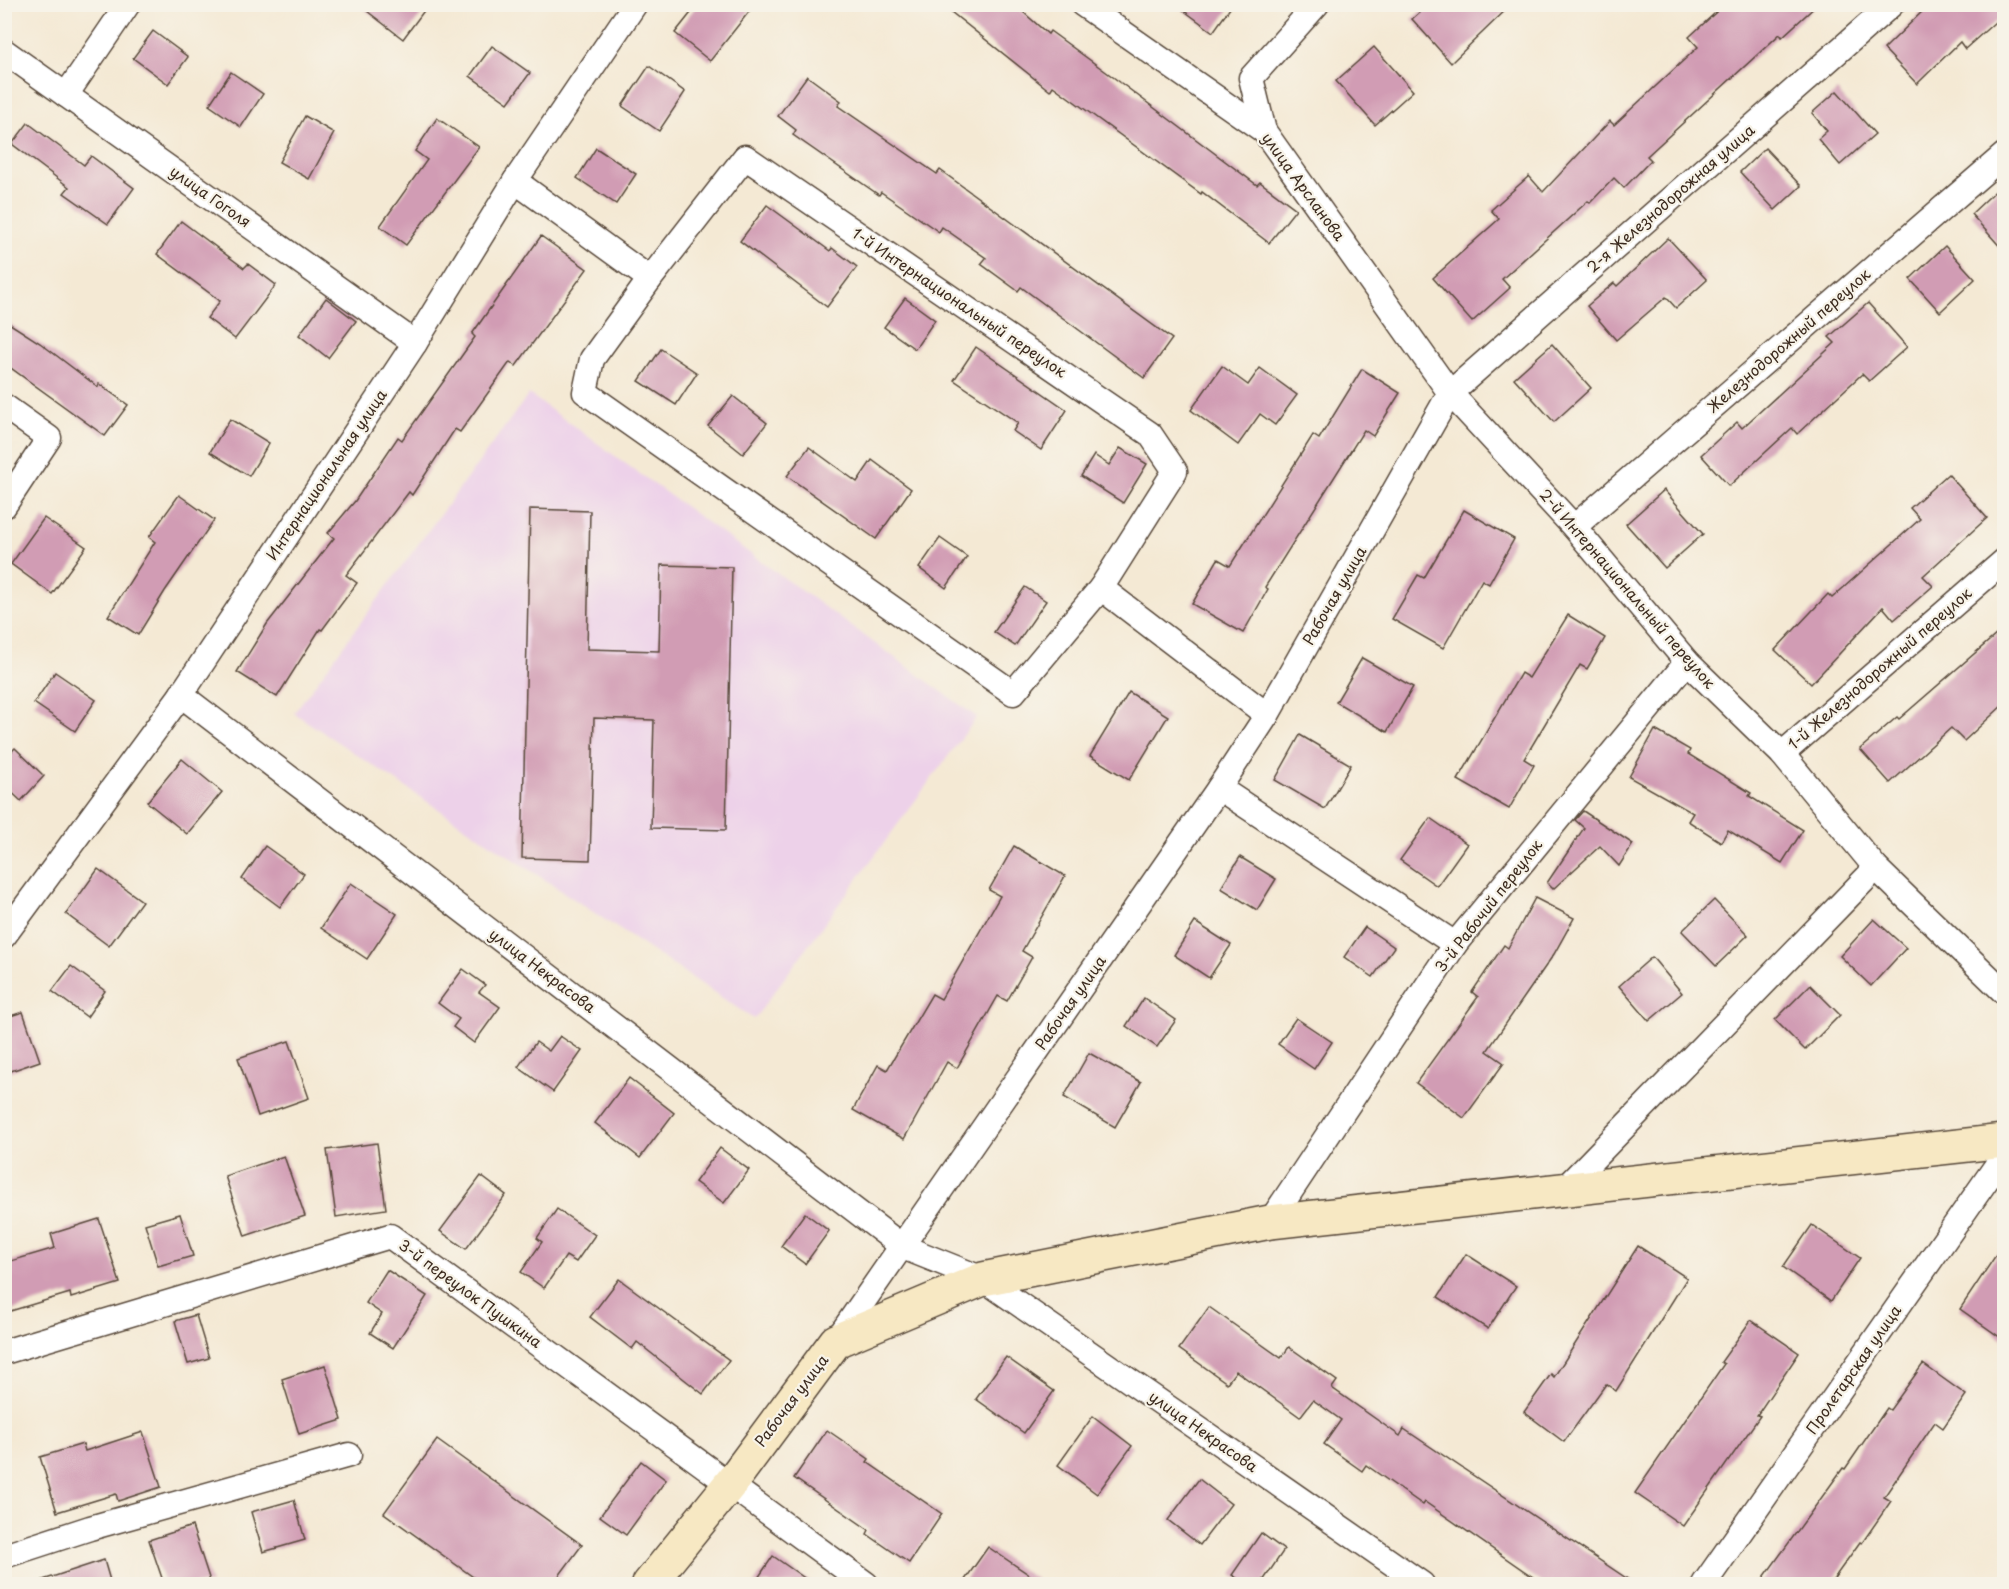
<svg xmlns="http://www.w3.org/2000/svg" width="2009" height="1589" font-family="'Playpen Sans',sans-serif">
	<style>
		.built { fill: #edd1e9 }
		.building { fill: #d19cb4 }
		.lines { fill: none; stroke-linecap: round; stroke-linejoin: round }
		.street-casing { stroke: #574739; stroke-width: 27 }
		.secondary-casing { stroke: #574739; stroke-width: 36 }
		.street { stroke: #fff; stroke-width: 24 }
		.secondary { stroke: #f7e8c3; stroke-width: 33 }
		.labels { text-anchor: middle; stroke-width: 4.5; stroke-linejoin: round; paint-order: stroke }
		.street-label { font-size: 15px; fill: #3b2a1e; stroke: #f7f3e8 }
	</style>
	<rect width="100%" height="100%" fill="#f7f3e8"/>
	<filter id="ink" filterUnits="userSpaceOnUse"><feTurbulence type="fractalNoise" baseFrequency=".0167" numOctaves="2"/><feDisplacementMap in="SourceGraphic" scale="12" xChannelSelector="R" yChannelSelector="G"/><feConvolveMatrix kernelMatrix="1 2 1 2 8 2 1 2 1" color-interpolation-filters="sRGB"/></filter>
	<filter id="wash" filterUnits="userSpaceOnUse"><feTurbulence type="fractalNoise" baseFrequency=".008" numOctaves="4" result="noise"/><feDisplacementMap in="SourceGraphic" scale="24" xChannelSelector="R" yChannelSelector="G"/><feGaussianBlur stdDeviation="1.35" result="paint"/><feColorMatrix in="noise" values="0 0 0 0 0 0 0 0 0 0 0 0 0 0 0 0 0 1.4 0 .05"/><feComposite in="paint" operator="in"/></filter>
	<g filter="url(#wash)">
		<rect width="100%" height="100%" fill="#f4e9d4"/>
		<polygon class="built" points="529,394 977,717 754,1019 294,713"/>
		<g id="blocks">
			<g class="building">
				<polygon points="358,4 429,4 403,39"/>
				<polygon points="698,4 755,4 710,61 675,33"/>
				<polygon points="941,4 1014,4 1048,34 1050,31 1109,74 1257,185 1260,182 1296,209 1269,243 1202,192 1201,194 1053,86 1050,91"/>
				<polygon points="1175,4 1233,4 1213,32"/>
				<polygon points="1429,4 1512,4 1451,63 1412,19"/>
				<polygon points="1725,4 1818,4 1782,37 1780,34 1647,156 1651,160 1624,188 1614,178 1590,203 1588,201 1502,279 1510,288 1472,322 1433,278 1499,219 1491,210 1529,176 1543,192 1610,121 1614,125 1698,47 1689,37"/>
				<polygon points="1930,4 2004,4 2004,14 1965,49 1960,42 1917,84 1884,49"/>
				<polygon points="153,31 188,57 168,84 133,58"/>
				<polygon points="492,46 530,73 508,103 470,76"/>
				<polygon points="1374,47 1413,91 1375,125 1336,81"/>
				<polygon points="649,66 685,92 659,131 622,106"/>
				<polygon points="231,72 263,94 241,127 209,105"/>
				<polygon points="807,76 841,101 838,106 937,174 940,170 1172,339 1144,378 1021,287 1018,291 981,264 986,258 942,227 939,232 881,192 879,195 793,135 796,130 778,116"/>
				<polygon points="1837,91 1875,134 1840,165 1818,139 1827,131 1812,113"/>
				<polygon points="305,116 334,133 309,179 279,162"/>
				<polygon points="437,118 479,147 406,245 380,226 427,160 415,151"/>
				<polygon points="28,123 84,165 91,156 134,188 108,224 64,193 69,187 12,144"/>
				<polygon points="596,148 636,174 616,204 577,178"/>
				<polygon points="1765,148 1801,186 1775,210 1740,172"/>
				<polygon points="2004,183 2004,251 1971,214"/>
				<polygon points="767,205 830,251 832,248 857,267 827,307 740,241"/>
				<polygon points="181,221 244,268 248,264 276,285 235,339 207,318 220,301 157,254"/>
				<polygon points="541,236 587,269 516,366 510,362 460,432 455,429 412,495 409,492 346,575 357,583 322,630 320,629 277,697 237,672 267,624 334,538 328,533 355,501 398,437 402,440 475,337 472,334"/>
				<polygon points="1668,238 1707,280 1676,308 1666,297 1616,340 1587,306 1614,283 1617,286"/>
				<polygon points="1945,246 1975,279 1940,312 1910,279"/>
				<polygon points="326,298 356,321 328,358 299,335"/>
				<polygon points="905,298 935,320 915,349 884,327"/>
				<polygon points="1868,303 1907,347 1869,381 1862,374 1797,434 1792,428 1729,486 1701,455 1737,422 1742,428 1835,343 1829,337"/>
				<polygon points="4,320 40,343 98,387 99,384 128,405 105,436 4,363"/>
				<polygon points="1552,344 1591,388 1554,422 1514,378"/>
				<polygon points="976,347 1067,410 1041,450 1013,431 1018,423 954,380"/>
				<polygon points="661,349 697,373 676,405 639,381"/>
				<polygon points="1222,366 1248,385 1260,368 1297,395 1275,425 1260,414 1238,445 1191,410"/>
				<polygon points="1362,369 1400,393 1373,436 1364,430 1265,587 1268,589 1243,633 1192,604 1218,559 1230,566 1313,435 1319,439"/>
				<polygon points="733,396 767,423 743,454 708,426"/>
				<polygon points="230,419 269,443 249,476 210,452"/>
				<polygon points="809,447 857,482 872,460 911,489 876,539 787,476"/>
				<polygon points="1120,448 1147,464 1123,503 1081,476 1094,455 1109,465"/>
				<polygon points="1948,474 1987,518 1923,576 1933,586 1894,620 1883,607 1811,684 1775,650 1828,594 1832,598 1920,519 1910,508"/>
				<polygon points="1664,490 1703,534 1665,568 1626,524"/>
				<polygon points="179,495 214,520 165,591 138,635 108,616 155,542 149,537"/>
				<polygon points="530,509 590,511 587,649 659,651 661,565 732,567 726,830 651,828 654,720 594,718 590,860 522,858"/>
				<polygon points="1464,510 1514,539 1489,584 1482,580 1443,648 1392,619 1418,575 1424,578"/>
				<polygon points="44,518 86,547 52,594 11,564"/>
				<polygon points="940,538 967,557 946,588 919,568"/>
				<polygon points="1025,587 1046,601 1015,646 994,632"/>
				<polygon points="1568,615 1605,638 1587,669 1580,665 1524,759 1534,765 1509,809 1458,780 1521,673 1529,678"/>
				<polygon points="2004,628 2004,704 1964,741 1951,728 1890,783 1860,749 1897,717 1899,719"/>
				<polygon points="1362,658 1413,687 1387,732 1336,702"/>
				<polygon points="55,672 96,700 75,731 34,703"/>
				<polygon points="1129,692 1168,716 1129,780 1090,756"/>
				<polygon points="1655,730 1690,750 1688,754 1751,793 1749,796 1803,830 1782,863 1728,830 1721,842 1688,821 1693,813 1629,777"/>
				<polygon points="1300,735 1351,765 1325,809 1275,780"/>
				<polygon points="15,748 44,776 21,801 4,785 4,759"/>
				<polygon points="182,759 222,792 187,834 147,802"/>
				<polygon points="1583,811 1633,844 1619,866 1600,846 1553,889 1547,883 1584,828 1575,820"/>
				<polygon points="1430,818 1467,844 1437,886 1400,860"/>
				<polygon points="265,846 304,874 280,907 242,879"/>
				<polygon points="1014,846 1065,876 1022,951 1032,957 1007,1001 998,996 957,1068 947,1062 904,1139 853,1110 878,1065 887,1070 932,994 941,999 1000,896 989,890"/>
				<polygon points="1240,857 1276,879 1257,910 1221,888"/>
				<polygon points="98,869 142,901 109,946 66,914"/>
				<polygon points="351,883 397,914 367,959 321,928"/>
				<polygon points="1535,898 1574,918 1554,954 1487,1051 1504,1063 1464,1118 1416,1083 1478,997 1472,992 1504,945 1508,948"/>
				<polygon points="1714,900 1748,935 1716,966 1682,931"/>
				<polygon points="1874,919 1906,948 1871,986 1840,956"/>
				<polygon points="1195,922 1231,945 1209,978 1174,955"/>
				<polygon points="1365,927 1394,947 1373,977 1344,957"/>
				<polygon points="1652,957 1682,993 1649,1021 1619,986"/>
				<polygon points="71,966 105,991 87,1017 52,991"/>
				<polygon points="463,969 485,985 479,992 500,1007 474,1043 453,1027 459,1019 438,1003"/>
				<polygon points="1810,985 1840,1015 1805,1050 1775,1020"/>
				<polygon points="1144,998 1176,1020 1157,1047 1126,1026"/>
				<polygon points="23,1012 40,1061 8,1072 4,1061 4,1018"/>
				<polygon points="1296,1018 1332,1042 1314,1069 1278,1044"/>
				<polygon points="560,1036 582,1051 553,1092 518,1067 536,1042 549,1051"/>
				<polygon points="289,1041 309,1098 258,1116 238,1058"/>
				<polygon points="1089,1053 1141,1082 1115,1127 1064,1097"/>
				<polygon points="629,1078 674,1113 640,1158 595,1123"/>
				<polygon points="377,1143 386,1209 336,1217 327,1150"/>
				<polygon points="720,1148 749,1170 724,1203 695,1182"/>
				<polygon points="284,1156 305,1216 245,1236 225,1176"/>
				<polygon points="481,1176 506,1195 466,1249 440,1231"/>
				<polygon points="557,1209 595,1235 576,1262 566,1256 544,1288 521,1272 542,1242 537,1238"/>
				<polygon points="805,1213 829,1231 805,1264 781,1246"/>
				<polygon points="180,1214 193,1256 158,1266 145,1224"/>
				<polygon points="99,1219 120,1283 71,1298 70,1293 4,1313 4,1263 55,1248 51,1234"/>
				<polygon points="1812,1225 1860,1258 1831,1301 1783,1267"/>
				<polygon points="2004,1243 2004,1340 1960,1309"/>
				<polygon points="1638,1246 1687,1278 1616,1391 1606,1384 1564,1442 1524,1412 1551,1374 1554,1377"/>
				<polygon points="1466,1254 1516,1286 1488,1329 1438,1297"/>
				<polygon points="387,1270 427,1296 393,1348 370,1333 382,1314 366,1303"/>
				<polygon points="619,1279 729,1360 703,1394 637,1342 632,1349 590,1317"/>
				<polygon points="1209,1307 1281,1358 1289,1347 1337,1381 1332,1388 1400,1436 1404,1429 1635,1584 1543,1584 1425,1502 1423,1505 1366,1465 1362,1471 1324,1444 1341,1420 1313,1400 1300,1417 1236,1371 1227,1383 1179,1349"/>
				<polygon points="196,1315 209,1358 188,1364 175,1321"/>
				<polygon points="1751,1320 1799,1353 1757,1415 1760,1416 1683,1526 1635,1493 1724,1364 1721,1362"/>
				<polygon points="1006,1357 1054,1391 1024,1433 976,1399"/>
				<polygon points="1923,1364 1966,1395 1943,1428 1935,1422 1884,1497 1891,1501 1862,1543 1860,1542 1830,1584 1759,1584 1843,1468 1845,1469 1887,1408 1890,1410"/>
				<polygon points="325,1365 342,1420 299,1434 282,1379"/>
				<polygon points="1093,1416 1132,1446 1097,1494 1058,1465"/>
				<polygon points="827,1430 869,1459 867,1462 942,1514 909,1563 867,1534 869,1530 794,1478"/>
				<polygon points="143,1432 161,1487 118,1501 116,1494 57,1512 40,1457 83,1444 85,1451"/>
				<polygon points="437,1440 582,1545 553,1584 483,1584 384,1513"/>
				<polygon points="641,1461 666,1480 626,1535 600,1516"/>
				<polygon points="1199,1479 1231,1504 1200,1545 1168,1520"/>
				<polygon points="294,1500 305,1540 263,1552 251,1512"/>
				<polygon points="192,1526 211,1584 164,1584 149,1540"/>
				<polygon points="1261,1533 1284,1550 1261,1584 1246,1584 1232,1575"/>
				<polygon points="988,1547 1043,1584 962,1584"/>
				<polygon points="773,1556 813,1584 754,1584"/>
				<polygon points="104,1560 111,1584 44,1584 43,1580"/>
			</g>
		</g>
	</g>
	<g filter="url(#ink)">
		<use href="#blocks" fill-opacity="0" stroke="#574739" stroke-width="1.5"/>
		<g class="lines">
			<defs>
				<g id="street">
					<polyline points="1082,4 1264,131 1450,393 1574,527 1687,662 1782,754 1876,868 2004,992"/>
					<polyline points="4,51 415,343"/>
					<polyline points="66,95 128,4"/>
					<polyline points="1264,131 1251,78 1317,4"/>
					<polyline points="515,181 650,279 745,157 1150,434 1175,471 1101,588 1267,715"/>
					<polyline points="650,279 592,359 585,392 1013,693 1101,588"/>
					<polyline points="4,406 49,438 4,506"/>
					<polyline points="1574,527 2004,155"/>
					<polyline points="181,695 903,1247 983,1279 1422,1584"/>
					<polyline points="1782,754 2004,561"/>
					<polyline points="1219,788 1455,944"/>
					<polyline points="4,936 181,695 415,343 515,181 635,4"/>
					<polyline points="1563,1190 1876,868"/>
					<polyline points="1270,1222 1455,944 1687,662"/>
					<polyline points="836,1341 1219,788 1267,715 1450,393 1892,4"/>
					<polyline points="4,1352 390,1236 866,1584"/>
					<polyline points="4,1556 90,1528 349,1455"/>
					<polyline points="1704,1584 2004,1155"/>
				</g>
				<polyline id="secondary" points="649,1584 730,1484 836,1341 983,1279 1270,1222 2004,1141"/>
			</defs>
			<use href="#street" class="street-casing"/>
			<use href="#secondary" class="secondary-casing"/>
			<use href="#street" class="street"/>
			<use href="#secondary" class="secondary"/>
		</g>
	</g>
	<g class="labels">
		<g class="street-label">
			<text transform="translate(1303 187) rotate(54)" y="5">улица Арсланова</text>
			<text transform="translate(210 197) rotate(35)" y="5">улица Гоголя</text>
			<text transform="translate(1671 199) rotate(-41)" y="5">2-я Железнодорожная улица</text>
			<text transform="translate(959 303) rotate(34)" y="5">1-й Интернациональный переулок</text>
			<text transform="translate(1789 341) rotate(-41)" y="5">Железнодорожный переулок</text>
			<text transform="translate(327 475) rotate(-56)" y="5">Интернациональная улица</text>
			<text transform="translate(1627 589) rotate(49)" y="5">2-й Интернациональный переулок</text>
			<text transform="translate(1335 596) rotate(-60)" y="5">Рабочая улица</text>
			<text transform="translate(1880 669) rotate(-41)" y="5">1-й Железнодорожный переулок</text>
			<text transform="translate(1489 906) rotate(-52)" y="5">3-й Рабочий переулок</text>
			<text transform="translate(542 971) rotate(37)" y="5">улица Некрасова</text>
			<text transform="translate(1071 1003) rotate(-55)" y="5">Рабочая улица</text>
			<text transform="translate(470 1294) rotate(36)" y="5">3-й переулок Пушкина</text>
			<text transform="translate(1854 1370) rotate(-55)" y="5">Пролетарская улица</text>
			<text transform="translate(792 1401) rotate(-53)" y="5">Рабочая улица</text>
			<text transform="translate(1203 1432) rotate(35)" y="5">улица Некрасова</text>
		</g>
	</g>
	<rect width="2009" height="1589" fill="none" stroke="#f7f3e8" stroke-width="24"/>
</svg>
